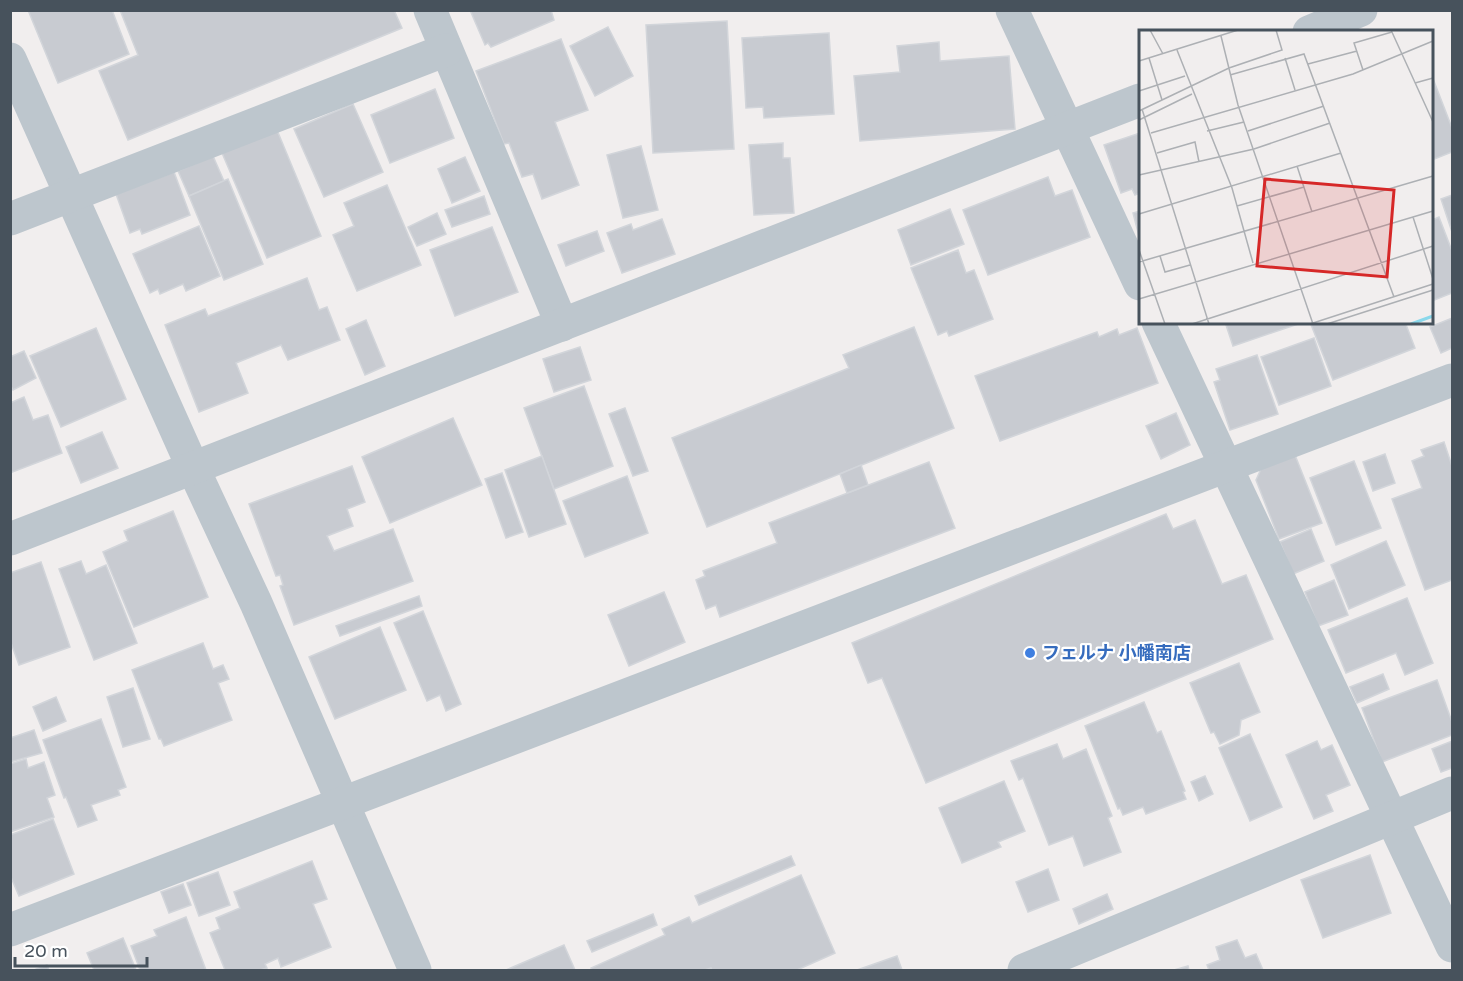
<svg xmlns="http://www.w3.org/2000/svg" width="1463" height="981" font-family="'Varela Round','Noto Sans JP',sans-serif">
	<style>
		.building { fill: #c8cbd1; stroke: #d2d5da; stroke-width: 1.5 }
		.lines { fill: none; stroke-linecap: round; stroke-linejoin: round }
		.minor { stroke: #bdc6cd; stroke-width: 33 }
		.shop-dot { fill: #3f7fe0; stroke: #fff; stroke-width: 2 }
		.labels { text-anchor: middle; stroke-width: 4.5; stroke-linejoin: round; paint-order: stroke }
		.shop-label { font-size: 18px; font-weight: bold; fill: #366cbe; stroke: #fff; text-anchor: start }
		.inset-river { fill: none; stroke: #8ad8eb; stroke-width: 3 }
		.inset-road { fill: none; stroke: #adb0b4; stroke-width: 1.5 }
		.view { fill: #d62828; fill-opacity: 0.15; stroke: #d62828; stroke-width: 3 }
		.inset-edge { fill: none; stroke: #47525c; stroke-width: 3 }
	</style>
	<rect width="100%" height="100%" fill="#f1eeee"/>
	<g class="building">
		<polygon points="28,10 112,10 129,54 58,83"/>
		<polygon points="120,10 394,10 402,28 128,140 99,71 138,55"/>
		<polygon points="470,10 551,10 554,20 491,47 488,43 485,45"/>
		<polygon points="727,21 734,149 653,153 646,25"/>
		<polygon points="608,27 633,76 595,96 570,46"/>
		<polygon points="829,33 834,114 764,118 763,107 746,108 742,38"/>
		<polygon points="561,39 588,110 555,122 579,185 542,199 533,174 522,177 509,143 504,144 476,71"/>
		<polygon points="939,42 940,61 1009,56 1015,129 860,141 854,76 900,72 897,46"/>
		<polygon points="1432,76 1452,128 1452,152 1432,160"/>
		<polygon points="435,89 454,138 390,163 371,115"/>
		<polygon points="353,104 383,172 324,197 294,129"/>
		<polygon points="277,130 321,236 267,258 222,153"/>
		<polygon points="1140,133 1140,193 1135,195 1132,189 1121,193 1104,145"/>
		<polygon points="783,143 783,158 790,158 794,213 754,215 749,145"/>
		<polygon points="641,146 658,210 623,218 607,155"/>
		<polygon points="213,156 224,181 189,196 178,171"/>
		<polygon points="465,157 480,191 452,203 438,169"/>
		<polygon points="174,172 190,215 142,234 140,229 130,233 116,194"/>
		<polygon points="1048,177 1055,196 1072,190 1090,237 988,275 963,210"/>
		<polygon points="228,179 263,264 224,280 189,196"/>
		<polygon points="387,185 421,265 357,291 333,235 354,226 344,203"/>
		<polygon points="1452,195 1452,232 1441,199"/>
		<polygon points="484,196 490,214 452,227 445,210"/>
		<polygon points="950,209 964,244 911,265 898,230"/>
		<polygon points="1140,211 1140,240 1133,213"/>
		<polygon points="437,213 446,234 417,246 408,227"/>
		<polygon points="1439,217 1452,251 1452,293 1432,301 1432,220"/>
		<polygon points="662,219 675,254 622,273 607,233 631,224 633,230"/>
		<polygon points="199,226 220,276 186,291 183,284 160,294 158,289 150,293 133,254"/>
		<polygon points="492,227 518,292 455,316 430,250"/>
		<polygon points="597,231 604,251 566,266 558,245"/>
		<polygon points="958,250 966,273 974,270 993,319 949,336 947,331 938,335 911,268"/>
		<polygon points="307,278 319,310 327,307 340,340 288,360 281,345 236,363 248,393 199,412 165,325 205,309 208,316"/>
		<polygon points="1452,318 1452,348 1441,353 1430,327"/>
		<polygon points="366,320 385,366 365,375 346,329"/>
		<polygon points="1225,322 1304,322 1233,346"/>
		<polygon points="1310,322 1405,322 1415,348 1333,380"/>
		<polygon points="914,327 954,428 707,527 672,438 849,368 843,355"/>
		<polygon points="96,328 126,399 61,427 30,356"/>
		<polygon points="1137,328 1158,383 1000,441 975,376 1097,332 1099,337 1117,329 1119,335"/>
		<polygon points="1314,338 1331,386 1279,405 1261,357"/>
		<polygon points="580,347 591,380 554,392 543,359"/>
		<polygon points="24,351 36,378 13,390 10,384 10,357"/>
		<polygon points="1257,355 1278,414 1230,430 1214,382 1220,380 1216,369"/>
		<polygon points="584,386 613,466 554,489 524,408"/>
		<polygon points="24,397 33,420 48,415 62,453 10,473 10,403"/>
		<polygon points="625,408 648,471 633,476 609,414"/>
		<polygon points="1176,413 1190,445 1161,459 1146,426"/>
		<polygon points="453,418 482,485 390,523 362,457"/>
		<polygon points="102,432 118,468 81,483 66,447"/>
		<polygon points="1444,442 1452,466 1452,580 1425,590 1392,499 1422,488 1412,461 1424,456 1421,450"/>
		<polygon points="1385,454 1395,483 1373,491 1363,462"/>
		<polygon points="1295,455 1322,523 1279,539 1256,480 1261,469"/>
		<polygon points="542,456 566,524 529,537 505,470"/>
		<polygon points="1354,461 1381,528 1336,545 1310,478"/>
		<polygon points="929,462 955,528 720,617 716,605 706,609 696,580 705,576 703,571 777,543 769,523"/>
		<polygon points="861,465 868,485 847,493 840,474"/>
		<polygon points="352,466 365,502 347,509 353,526 327,536 334,551 393,529 413,581 294,625 280,586 283,585 280,575 276,576 249,504"/>
		<polygon points="502,473 523,532 506,538 485,479"/>
		<polygon points="627,476 648,533 585,557 563,501"/>
		<polygon points="173,511 208,597 134,627 103,552 128,541 124,531"/>
		<polygon points="1166,514 1173,529 1195,520 1222,584 1246,575 1273,639 926,783 882,678 868,683 852,643"/>
		<polygon points="1311,529 1324,561 1293,574 1280,542"/>
		<polygon points="1386,541 1405,585 1349,609 1331,565"/>
		<polygon points="81,561 86,574 106,565 137,643 94,660 59,569"/>
		<polygon points="41,562 70,647 19,665 10,640 10,573"/>
		<polygon points="1334,580 1348,615 1318,626 1305,592"/>
		<polygon points="664,592 685,642 629,666 608,615"/>
		<polygon points="419,596 422,606 340,636 336,626"/>
		<polygon points="1407,598 1433,663 1405,675 1396,653 1346,673 1328,630"/>
		<polygon points="423,611 461,704 446,711 440,695 427,701 394,623"/>
		<polygon points="380,627 406,690 335,719 309,657"/>
		<polygon points="203,643 213,669 223,665 229,679 218,683 232,720 164,746 161,739 159,739 132,670"/>
		<polygon points="1239,663 1260,712 1241,720 1239,735 1220,744 1214,732 1211,733 1190,683"/>
		<polygon points="1383,674 1389,689 1357,703 1350,687"/>
		<polygon points="1437,680 1452,722 1452,735 1382,762 1362,708"/>
		<polygon points="133,688 150,739 123,747 107,697"/>
		<polygon points="56,697 66,721 43,731 33,707"/>
		<polygon points="1144,702 1157,733 1161,731 1185,791 1183,792 1186,799 1146,814 1143,807 1123,815 1120,808 1118,809 1085,726"/>
		<polygon points="101,719 126,787 118,790 120,795 91,805 97,820 78,827 66,797 64,798 43,740"/>
		<polygon points="34,730 42,753 10,762 10,738"/>
		<polygon points="1250,734 1282,807 1250,821 1219,748"/>
		<polygon points="1317,741 1321,750 1332,745 1350,785 1326,795 1333,811 1314,819 1286,755"/>
		<polygon points="1452,741 1452,768 1441,772 1432,749"/>
		<polygon points="1057,744 1063,759 1086,749 1112,816 1108,818 1121,852 1084,866 1073,836 1049,845 1023,778 1019,780 1011,761"/>
		<polygon points="26,759 28,768 44,762 55,795 47,798 54,817 10,832 10,764"/>
		<polygon points="1205,776 1213,794 1199,801 1191,782"/>
		<polygon points="1004,781 1025,831 998,842 1001,847 962,863 939,808"/>
		<polygon points="53,819 74,874 19,896 10,875 10,835"/>
		<polygon points="1370,855 1391,913 1323,938 1301,880"/>
		<polygon points="791,856 795,865 699,905 695,896"/>
		<polygon points="312,861 327,899 313,904 331,947 281,967 278,958 265,964 267,968 260,970 225,970 210,933 220,929 216,918 240,908 234,892"/>
		<polygon points="1048,869 1059,900 1028,912 1016,882"/>
		<polygon points="218,872 230,905 199,916 187,883"/>
		<polygon points="801,875 835,953 797,970 712,970 711,968 705,970 592,970 591,968 665,935 662,929 689,917 692,923"/>
		<polygon points="183,884 191,905 169,913 161,892"/>
		<polygon points="1107,894 1113,909 1079,924 1073,909"/>
		<polygon points="653,914 657,925 592,952 587,941"/>
		<polygon points="186,917 206,970 140,970 131,946 157,936 154,930"/>
		<polygon points="123,938 136,970 94,970 87,953"/>
		<polygon points="1237,940 1245,958 1256,954 1263,970 1209,970 1207,965 1220,960 1216,947"/>
		<polygon points="564,945 575,970 506,970"/>
		<polygon points="897,956 902,970 857,970"/>
		<polygon points="47,965 49,970 34,970"/>
		<polygon points="1188,966 1189,970 1174,970"/>
	</g>
	<g class="lines">
		<g class="minor">
			<polyline points="430,10 562,325"/>
			<polyline points="1012,10 1140,284"/>
			<polyline points="1309,32 1361,10"/>
			<polyline points="10,59 193,468 256,603 415,970"/>
			<polyline points="10,219 446,50"/>
			<polyline points="1158,322 1452,946"/>
			<polyline points="10,539 1140,100"/>
			<polyline points="10,930 1452,380"/>
			<polyline points="1024,970 1452,793"/>
		</g>
	</g>
	<circle class="shop-dot" cx="1030" cy="653" r="6"/>
	<g class="labels">
		<g class="shop-label">
			<text x="1042" y="659">フェルナ 小幡南店</text>
		</g>
	</g>
	<g transform="translate(1139 30)">
		<rect width="294" height="294" fill="#f1eeee"/>
		<path class="inset-river" d="M 272,294 L 294,286"/>
		<path class="inset-road" d="M 11,0 L 24,24M 252,0 L 294,92M 82,6 L 99,75 L 174,294M 38,20 L 93,158 L 114,233M 10,28 L 23,70M 146,28 L 156,60M 0,31 L 99,0M 169,34 L 218,21M 224,40 L 215,13 L 253,2M 91,45 L 165,24 L 255,267M 276,53 L 294,48M 0,61 L 46,46M 3,79 L 70,294M 0,81 L 90,38 L 143,20 L 137,0M 0,90 L 53,64M 68,101 L 105,92M 109,101 L 185,76M 12,103 L 214,44 L 294,11M 18,123 L 56,112 L 60,132M 158,136 L 173,182M 0,145 L 115,119 L 191,93M 98,176 L 165,157M 0,184 L 202,123M 274,187 L 294,249M 0,220 L 26,294M 21,226 L 26,242 L 51,235M 0,232 L 294,146M 0,269 L 294,181M 53,294 L 294,216M 171,294 L 294,254M 188,294 L 294,260"/>
		<path class="view" d="M 126,149 L 255,160 L 248,247 L 118,236 Z"/>
		<rect width="294" height="294" class="inset-edge"/>
	</g>
	<rect width="1463" height="981" fill="none" stroke="#47525c" stroke-width="24"/>
	<path d="M15 957v9h132v-9" fill="none" stroke="#47525c" stroke-width="3"/>
	<text x="24" y="957" font-size="18" fill="#47525c" stroke="#ffffff" stroke-width="4.5" paint-order="stroke">20 m</text>
</svg>
